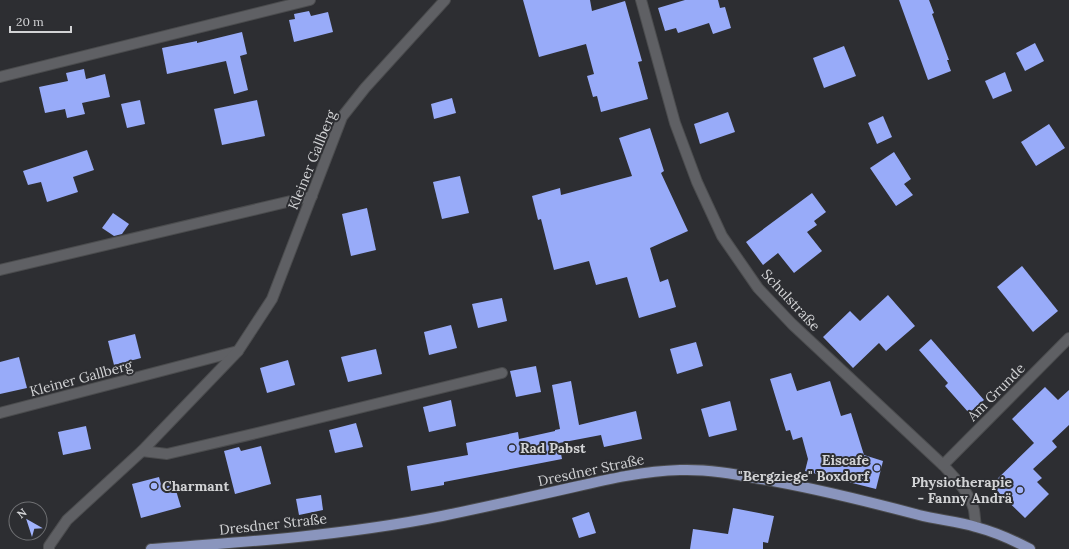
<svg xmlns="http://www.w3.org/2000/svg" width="1069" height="549" font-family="Lora,serif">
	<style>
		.building { fill: #98abf9 }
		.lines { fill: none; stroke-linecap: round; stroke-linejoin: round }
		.minor-casing { stroke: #4b4c4e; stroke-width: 12 }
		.major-casing { stroke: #4b4c4e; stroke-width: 12 }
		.minor { stroke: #5f6064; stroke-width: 10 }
		.major { stroke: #8a95bd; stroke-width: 10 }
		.poi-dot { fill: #a1b3fd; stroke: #2d2e32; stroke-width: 1.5 }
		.labels { text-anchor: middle; stroke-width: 4; stroke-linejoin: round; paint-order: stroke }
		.street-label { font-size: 14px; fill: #d2d3d5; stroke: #2d2e32 }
		.poi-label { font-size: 14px; font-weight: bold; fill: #d2d3d5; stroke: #2d2e32; text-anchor: start }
	</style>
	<rect width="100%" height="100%" fill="#2d2e32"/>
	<g class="building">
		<polygon points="523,0 590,0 592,11 625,1 642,61 638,62 648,99 601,112 597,96 593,97 587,76 594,74 586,44 539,57"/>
		<polygon points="685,0 718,0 720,8 725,7 731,28 713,34 709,23 678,33 676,28 665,31 658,8"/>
		<polygon points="899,0 929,0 934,13 932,14 949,60 947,60 951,71 928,80"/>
		<polygon points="309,11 311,16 328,12 333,32 294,42 289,20 295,19 294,14"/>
		<polygon points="242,32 247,54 240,56 248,90 234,94 226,61 167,74 162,48 197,41 197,43"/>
		<polygon points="1035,43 1044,61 1025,71 1016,53"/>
		<polygon points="844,46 856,76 824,88 813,58"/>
		<polygon points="84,69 86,79 105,74 110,97 82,103 85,114 67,118 65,109 45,113 39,87 68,81 66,73"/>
		<polygon points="1005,72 1012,91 993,99 985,81"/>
		<polygon points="452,98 456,113 434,119 431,104"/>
		<polygon points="140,100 145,124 127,128 121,104"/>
		<polygon points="257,100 265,136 222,145 214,109"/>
		<polygon points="728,112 735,132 700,144 694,124"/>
		<polygon points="883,116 892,137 877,144 868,123"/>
		<polygon points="1049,124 1065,148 1036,166 1021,142"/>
		<polygon points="650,128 664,171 661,173 688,231 650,248 660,282 668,279 676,307 639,318 627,277 596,285 589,261 554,270 541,219 538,220 532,196 560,188 561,195 632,176 619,138"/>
		<polygon points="87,150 94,170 73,177 78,192 47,202 41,182 28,185 23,171"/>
		<polygon points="894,152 911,179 904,184 913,195 896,206 870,168"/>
		<polygon points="460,176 469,213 442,219 433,182"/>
		<polygon points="812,193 826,212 814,221 817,225 807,232 822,251 794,273 778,253 763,265 746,242"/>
		<polygon points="367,208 376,250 351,256 342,214"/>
		<polygon points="113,213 129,224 122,234 114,236 102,228"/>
		<polygon points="1022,266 1058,311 1033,332 997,287"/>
		<polygon points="888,295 915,326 886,351 879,343 853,368 823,337 850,311 860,321"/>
		<polygon points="502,298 507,321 478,328 472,304"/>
		<polygon points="451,325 457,348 429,355 424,332"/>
		<polygon points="135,334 141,358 114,365 108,341"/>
		<polygon points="931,339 984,400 969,413 945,386 948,383 919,350"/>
		<polygon points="696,342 703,366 677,374 670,349"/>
		<polygon points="376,349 382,374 348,382 341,357"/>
		<polygon points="19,357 27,388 0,394 0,362"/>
		<polygon points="288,360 295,385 267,393 260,368"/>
		<polygon points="536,366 541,392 516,397 510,371"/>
		<polygon points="791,373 797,391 830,381 841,416 851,413 864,455 883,461 876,489 805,471 808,459 802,437 793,440 790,430 786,431 770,379"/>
		<polygon points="571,381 579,425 636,411 642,439 604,447 601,435 559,443 562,459 444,482 444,485 411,491 407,466 468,455 466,443 518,432 519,439 555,431 555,430 560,429 552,385"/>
		<polygon points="1045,387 1058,400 1069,390 1069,425 1052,441 1057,447 1033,469 1042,478 1037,482 1049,494 1025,518 991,485 1034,443 1012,419"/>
		<polygon points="451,400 456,426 429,432 423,407"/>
		<polygon points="730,401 737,430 709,437 701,409"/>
		<polygon points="356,423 363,447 335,453 329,430"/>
		<polygon points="86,426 91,449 63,455 58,432"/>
		<polygon points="261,446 271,484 235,494 224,451 239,447 241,451"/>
		<polygon points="159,477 162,488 174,484 181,507 141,518 132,484"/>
		<polygon points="321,495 323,510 299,515 296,499"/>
		<polygon points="733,508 774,516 768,543 763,542 763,549 690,549 693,529 728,534"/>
		<polygon points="589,512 596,533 579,538 572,518"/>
	</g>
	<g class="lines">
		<defs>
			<g id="minor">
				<path d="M 641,0 L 675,123 L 697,182 L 722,236 L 758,288 L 792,324 L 943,465 C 955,478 970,493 974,510 C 975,516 975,521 976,526"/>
				<polyline points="0,77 310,0"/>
				<polyline points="0,270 312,196"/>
				<polyline points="0,413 238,351"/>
				<polyline points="142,451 167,454 257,433 502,373"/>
				<polyline points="943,465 1069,338"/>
				<polyline points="49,549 49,546 67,520 142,451 238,351 272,299 342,117 365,88 445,0"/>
			</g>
			<path id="major" d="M 151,549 C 248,542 346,535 442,516 C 486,507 530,497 574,487 C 609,479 644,471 680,470 C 707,469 734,474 761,479 C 814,488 866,501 919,515 C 938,520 957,521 976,527 C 995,532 1013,540 1030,549"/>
		</defs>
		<use href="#minor" class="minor-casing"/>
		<use href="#major" class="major-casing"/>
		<use href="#minor" class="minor"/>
		<use href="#major" class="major"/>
	</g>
	<g class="poi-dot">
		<circle cx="512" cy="448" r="4"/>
		<circle cx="877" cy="468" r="4"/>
		<circle cx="154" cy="486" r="4"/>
		<circle cx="1020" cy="490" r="4"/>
	</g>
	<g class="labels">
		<g class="street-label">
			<text transform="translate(312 160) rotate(-68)" y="5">Kleiner Gallberg</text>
			<text transform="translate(791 300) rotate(47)" y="5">Schulstraße</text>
			<text transform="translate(81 378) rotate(-15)" y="5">Kleiner Gallberg</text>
			<text transform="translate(996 392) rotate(-45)" y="5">Am Grunde</text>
			<text transform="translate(591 470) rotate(-12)" y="5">Dresdner Straße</text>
			<text transform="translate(273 524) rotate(-6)" y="5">Dresdner Straße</text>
		</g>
		<g class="poi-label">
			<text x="520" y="453">Rad Pabst</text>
			<text x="869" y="465" text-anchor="end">Eiscafe<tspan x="869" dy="16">"Bergziege" Boxdorf</tspan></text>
			<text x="1012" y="487" text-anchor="end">Physiotherapie<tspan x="1012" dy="16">- Fanny Andrä</tspan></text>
			<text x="162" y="491">Charmant</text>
		</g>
	</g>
	<g transform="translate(28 521) rotate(321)"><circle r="19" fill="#2d2e32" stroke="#6f7073"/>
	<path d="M0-3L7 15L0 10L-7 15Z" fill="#a1b3fd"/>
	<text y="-6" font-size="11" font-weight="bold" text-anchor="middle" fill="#d2d3d5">N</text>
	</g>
	<path d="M10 26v6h61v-6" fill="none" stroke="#d2d3d5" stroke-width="2"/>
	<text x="16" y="26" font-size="12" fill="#d2d3d5" stroke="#2d2e32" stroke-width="3" paint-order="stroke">20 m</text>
</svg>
